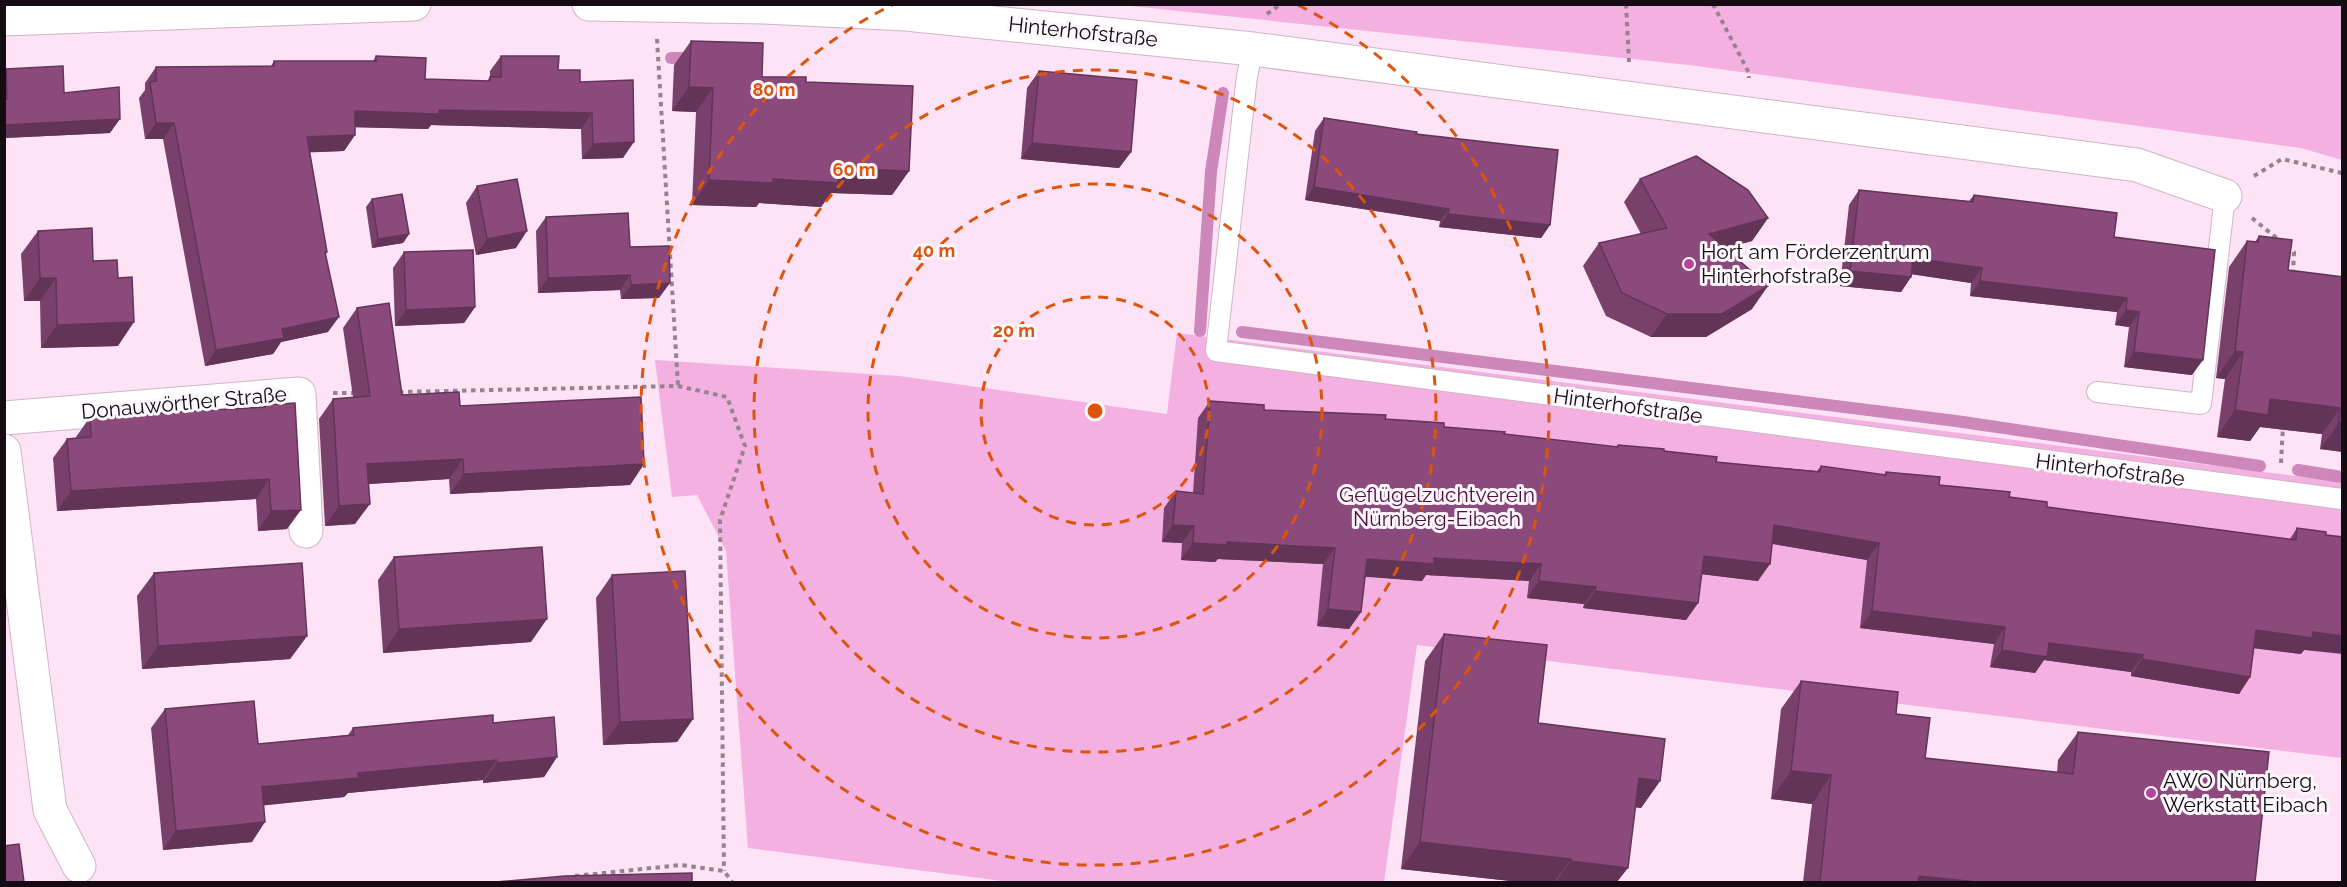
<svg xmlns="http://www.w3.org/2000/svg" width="2347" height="887" font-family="Raleway,sans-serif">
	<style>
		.green { fill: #f3b0e0 }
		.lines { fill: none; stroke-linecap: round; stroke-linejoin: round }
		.stream { stroke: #ce87bb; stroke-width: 12 }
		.service-casing { stroke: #cfb4c7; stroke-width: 22 }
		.minor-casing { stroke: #cfb4c7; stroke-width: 35 }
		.path { stroke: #968390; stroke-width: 4; stroke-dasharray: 4.5 4.5; stroke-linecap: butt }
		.service { stroke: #fff; stroke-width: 20 }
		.minor { stroke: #fff; stroke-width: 33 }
		.wall { fill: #78406b }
		.shaded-wall { fill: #623457 }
		.building { fill: #8c4a7c; stroke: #623457; stroke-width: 1.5 }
		.ring { fill: none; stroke: #dd550c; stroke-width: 3; stroke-dasharray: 10 8 }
		.poi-dot { fill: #b5429c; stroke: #fcf7fb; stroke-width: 2 }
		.labels { text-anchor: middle; stroke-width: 6; stroke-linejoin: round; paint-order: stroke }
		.street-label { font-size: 21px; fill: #140c12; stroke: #fcf7fb }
		.poi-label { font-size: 21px; fill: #140c12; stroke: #fcf7fb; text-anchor: start }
		.park-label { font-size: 21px; fill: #4e0e41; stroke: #fcf7fb }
		.centre { fill: #dd550c; stroke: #fcf7fb; stroke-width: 3 }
		.ring-label { font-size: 18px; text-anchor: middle; font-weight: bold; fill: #dd550c; stroke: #fcf7fb; stroke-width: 6; stroke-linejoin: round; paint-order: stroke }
	</style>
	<rect width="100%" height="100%" fill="#fee2f5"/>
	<g class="green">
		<polygon points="1122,5 2342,5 2342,160 2301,148 1689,65"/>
		<polygon points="1177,333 2342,482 2342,758 1417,645 1384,882 1010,882 748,848 726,551 697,495 672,497 655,360 899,376 1167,414"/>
	</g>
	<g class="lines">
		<g class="stream">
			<polyline points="671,58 694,58"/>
			<polyline points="1200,331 1211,172 1223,93"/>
			<polyline points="1242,332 1956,421 2260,466"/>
			<polyline points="2298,470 2342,477"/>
		</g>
		<defs>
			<g id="service">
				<polyline points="1253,49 1247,76 1216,351 2342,499"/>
				<polyline points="2097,392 2201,404 2225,196"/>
			</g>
			<g id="minor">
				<polyline points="589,4 764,7 906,14 1253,49 2137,165 2225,196"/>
				<polyline points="4,19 414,4"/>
				<polyline points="4,418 299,394 306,531"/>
				<polyline points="4,451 50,810 79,866"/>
			</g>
		</defs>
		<use href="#service" class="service-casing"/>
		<use href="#minor" class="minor-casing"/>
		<g class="path">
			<polyline points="1626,4 1629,62"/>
			<polyline points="1713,4 1749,73 1749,78"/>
			<polyline points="1267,14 1281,4"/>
			<polyline points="657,39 678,386"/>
			<polyline points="2254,176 2282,159 2342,173"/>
			<polyline points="2252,218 2279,240"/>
			<polyline points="2287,246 2294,252 2293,274"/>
			<polyline points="399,392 678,386 727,397 745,446 720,520 724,871"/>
			<polyline points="333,393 356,393"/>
			<polyline points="2281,463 2283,426"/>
			<polyline points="575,876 681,865 724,871 732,882"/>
		</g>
		<use href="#service" class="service"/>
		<use href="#minor" class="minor"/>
	</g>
	<g class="wall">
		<polygon points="691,41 762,77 806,82 909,171 892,195 831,193 821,207 759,203 756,207 692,205 696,112 672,111 674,65"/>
		<polygon points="376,56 425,79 487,81 490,77 490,71 501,56 558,70 580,82 623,158 582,159 581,129 431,125 428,129 355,127 355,135 344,151 309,152 327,252 326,254 328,332 281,342 273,354 205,366 163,139 145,139 139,98 145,90 145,83 156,67 271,66 274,61 373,61"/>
		<polygon points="6,69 64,93 110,133 4,138 4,70"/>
		<polygon points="1039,71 1131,152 1119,168 1021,159 1027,88"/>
		<polygon points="1324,118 1416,134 1550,225 1541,238 1439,227 1440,221 1305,200 1315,131"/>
		<polygon points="1640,179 1768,218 1752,241 1725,248 1752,309 1706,337 1651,337 1606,316 1583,266 1599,243 1641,234 1624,202"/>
		<polygon points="477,186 516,248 476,255 466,203"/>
		<polygon points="1859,190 1969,201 1974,195 2114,237 2192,375 2124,367 2129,327 2115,325 2117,312 1970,296 1971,283 1912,274 1911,277 1901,292 1840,286 1849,205"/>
		<polygon points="372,199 409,234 403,243 372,248 366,207"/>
		<polygon points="546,217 630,247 659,298 621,299 620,290 538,293 536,231"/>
		<polygon points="38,231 93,261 118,278 118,346 41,348 40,301 24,301 21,254"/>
		<polygon points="2259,236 2288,270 2343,277 2343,452 2320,449 2322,434 2260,427 2250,441 2217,437 2225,379 2216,378 2229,267 2247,241 2255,242"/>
		<polygon points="404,252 475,307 464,323 395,326 393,268"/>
		<polygon points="357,308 402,395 460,406 644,464 630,485 450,494 449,479 368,484 355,524 325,526 319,419 333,399 353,397 343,328"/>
		<polygon points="1210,401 1264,410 1444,427 1617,447 1618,445 1664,451 1716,462 1817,471 1821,466 1884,475 1886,472 1939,485 2009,497 2047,507 2290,539 2297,528 2304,650 2301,654 2254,648 2250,677 2239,694 2131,676 2131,672 2044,660 2035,673 1990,667 1994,644 1860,628 1867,560 1772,544 1758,581 1701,574 1698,603 1686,620 1583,608 1584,604 1527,598 1529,581 1426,575 1422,581 1365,576 1361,612 1349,629 1317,626 1323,564 1218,559 1215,562 1181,560 1182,543 1162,542 1164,508 1176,491 1193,493 1198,418"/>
		<polygon points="265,405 287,529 258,531 256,499 57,511 53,458 67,439 76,438 76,437 90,417 263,407"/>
		<polygon points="394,557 531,642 383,653 378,580"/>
		<polygon points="154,573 307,636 290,659 142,669 137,596"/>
		<polygon points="612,575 693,719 677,742 603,745 596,598"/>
		<polygon points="1444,634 1538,723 1660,781 1641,808 1635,807 1617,882 1520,882 1401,869 1425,661"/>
		<polygon points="1801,681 1896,714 1925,758 2057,773 2058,760 2078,732 2255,882 1803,882 1812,804 1771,799 1781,709"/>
		<polygon points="165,709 258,744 348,735 353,728 493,723 557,757 544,777 483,783 483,780 348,793 344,797 264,805 252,842 163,850 151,728"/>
	</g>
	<g class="shaded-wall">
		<polygon points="689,87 713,88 696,112 672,111"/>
		<polygon points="439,110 592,113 581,129 431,125 428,129 344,127 355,111"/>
		<polygon points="120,119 110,133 4,138 4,125"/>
		<polygon points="156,123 174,123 163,139 145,139"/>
		<polygon points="355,135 344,151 296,153 307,137"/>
		<polygon points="634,142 623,158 582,159 593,144"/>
		<polygon points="1032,143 1131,152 1119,168 1021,159"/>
		<polygon points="839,168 909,171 892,195 831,193 821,207 759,203 756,207 692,205 709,180 773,179"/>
		<polygon points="1314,187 1449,209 1440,221 1305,200"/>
		<polygon points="1448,214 1550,225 1541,238 1439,227"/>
		<polygon points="1768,218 1752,241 1693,257 1709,234"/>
		<polygon points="527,231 516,248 476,255 487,239"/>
		<polygon points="409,234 403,243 372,248 378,239"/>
		<polygon points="1913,258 1982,268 1971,283 1903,273"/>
		<polygon points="1850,271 1911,277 1901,292 1840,286"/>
		<polygon points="630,275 620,290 538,293 548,278"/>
		<polygon points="40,278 56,278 40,301 24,301"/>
		<polygon points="1980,281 2127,298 2117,312 1970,296"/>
		<polygon points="670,283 659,298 621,299 631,285"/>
		<polygon points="1768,286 1752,309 1706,337 1651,337 1667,314"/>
		<polygon points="475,307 464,323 395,326 406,310"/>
		<polygon points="2126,310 2139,312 2129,327 2115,325"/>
		<polygon points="339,317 328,332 281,342 273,354 205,366 216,350 282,329"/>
		<polygon points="134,322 118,346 41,348 57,325"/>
		<polygon points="2235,351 2243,352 2225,379 2216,378"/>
		<polygon points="2134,352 2203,360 2192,375 2124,367"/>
		<polygon points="2270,399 2340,408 2322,434 2260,427 2250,441 2217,437 2235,410"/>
		<polygon points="2339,423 2343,423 2343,452 2320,449"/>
		<polygon points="463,459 449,479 353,485 367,464"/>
		<polygon points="644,464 630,485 450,494 464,474"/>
		<polygon points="269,479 256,499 57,511 71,491"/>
		<polygon points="370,504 355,524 325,526 339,506"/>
		<polygon points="301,510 287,529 258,531 271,511"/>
		<polygon points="1173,525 1194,526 1182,543 1162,542"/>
		<polygon points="1774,525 1879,543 1867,560 1762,542"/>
		<polygon points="1227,542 1335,548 1323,564 1218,559 1215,562 1181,560 1193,543"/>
		<polygon points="1704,556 1770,564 1758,581 1692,573"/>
		<polygon points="1434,558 1541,564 1529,581 1426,575 1422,581 1355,576 1367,559"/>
		<polygon points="1539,581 1596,587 1584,604 1527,598"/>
		<polygon points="1595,591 1698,603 1686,620 1583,608"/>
		<polygon points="1328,609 1361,612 1349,629 1317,626"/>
		<polygon points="1872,611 2005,627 1994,644 1860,628"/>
		<polygon points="547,619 531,642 383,653 399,629"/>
		<polygon points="2256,630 2313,632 2343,636 2343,654 2304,650 2301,654 2244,647"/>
		<polygon points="307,636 290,659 142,669 158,646"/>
		<polygon points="2049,643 2143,655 2131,672 2044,660 2035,673 1990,667 2002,650"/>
		<polygon points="2142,659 2250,677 2239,694 2131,676"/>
		<polygon points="693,719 677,742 603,745 620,722"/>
		<polygon points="557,757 544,777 483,783 497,763"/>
		<polygon points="497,760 483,780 348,793 344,797 248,807 262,787 358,773"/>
		<polygon points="1791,771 1831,775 1812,804 1771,799"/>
		<polygon points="1639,778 1660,781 1641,808 1620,805"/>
		<polygon points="265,822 252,842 163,850 176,831"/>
		<polygon points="1420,842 1571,859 1554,882 1520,882 1401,869"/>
		<polygon points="1571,861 1628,868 1617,882 1556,882"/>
		<polygon points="1919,876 1977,882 1914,882"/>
	</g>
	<g class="building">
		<polygon points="691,41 763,43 762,77 806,77 806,82 913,86 909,171 839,168 838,183 773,179 773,183 709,180 713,88 689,87"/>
		<polygon points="376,56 426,58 425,79 490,81 490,77 501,77 501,56 559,56 558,70 580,70 580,82 633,80 634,142 593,144 592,113 439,110 439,114 355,111 355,135 307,137 327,252 325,252 339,317 282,329 284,338 216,350 174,123 156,123 150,82 156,81 156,67 274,66 274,61 376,61"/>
		<polygon points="63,66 64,93 119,87 120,119 4,125 4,99 7,99 6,69"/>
		<polygon points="1039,71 1137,80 1131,152 1032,143"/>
		<polygon points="1324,118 1417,132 1416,134 1558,150 1550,225 1448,214 1449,209 1314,187"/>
		<polygon points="1696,156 1748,190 1768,218 1709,234 1768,286 1722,314 1667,314 1622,293 1599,243 1667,228 1640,179"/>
		<polygon points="517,179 527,231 487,239 477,186"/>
		<polygon points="1859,190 1973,202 1974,195 2117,213 2114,237 2215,250 2203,360 2134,352 2139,312 2126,310 2127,298 1980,281 1982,268 1913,258 1911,277 1850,271"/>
		<polygon points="402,194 409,234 378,239 372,199"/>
		<polygon points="628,213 630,247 669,246 670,283 631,285 630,275 548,278 546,217"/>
		<polygon points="92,228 93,261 117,260 118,278 132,277 134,322 57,325 56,278 40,278 38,231"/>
		<polygon points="2259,236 2292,240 2288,270 2343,277 2343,423 2339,423 2340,408 2270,399 2268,415 2235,410 2243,352 2235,351 2247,241 2258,242"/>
		<polygon points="473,250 475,307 406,310 404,252"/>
		<polygon points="389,303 402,395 459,392 460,406 641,397 644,464 464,474 463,459 367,464 370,504 339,506 333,399 370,396 357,308"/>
		<polygon points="1210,401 1264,405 1264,410 1386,415 1385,419 1444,423 1444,427 1505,432 1504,434 1618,447 1618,445 1664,449 1664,451 1717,457 1716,462 1820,472 1821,466 1886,475 1886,472 1940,477 1939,485 2010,492 2009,497 2047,502 2047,507 2296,540 2297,528 2326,532 2326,535 2343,537 2343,636 2313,632 2312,638 2256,630 2250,677 2142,659 2143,655 2049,643 2047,657 2002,650 2005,627 1872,611 1879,543 1774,525 1770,564 1704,556 1698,603 1595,591 1596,587 1539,581 1541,564 1434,558 1434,564 1367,559 1361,612 1328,609 1335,548 1227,542 1227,545 1193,543 1194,526 1173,525 1176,491 1203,494"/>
		<polygon points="295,403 301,510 271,511 269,479 71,491 67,439 91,437 90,417 265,407 265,405"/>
		<polygon points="542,547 547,619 399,629 394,557"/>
		<polygon points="302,563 307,636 158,646 154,573"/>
		<polygon points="685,571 693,719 620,722 612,575"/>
		<polygon points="1444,634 1547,645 1538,723 1665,739 1660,781 1639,778 1628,868 1571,861 1571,859 1420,842"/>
		<polygon points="1801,681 1898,692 1896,714 1930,718 1925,758 2073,774 2078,732 2269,752 2255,882 1977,882 1919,876 1918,882 1820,882 1831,775 1791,771"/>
		<polygon points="254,701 258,744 354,735 353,728 493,715 493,723 554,717 557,757 497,763 497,760 358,773 358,778 262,787 265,822 176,831 165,709"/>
		<polygon points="19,844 24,882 4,882 4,846"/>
		<polygon points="692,873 692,882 496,882 565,876"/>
	</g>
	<g class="ring">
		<circle cx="1095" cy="411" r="114"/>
		<circle cx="1095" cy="411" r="227"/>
		<circle cx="1095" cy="411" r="341"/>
		<path d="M1298 5A454 454 0 1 1 892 5"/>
	</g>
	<g class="poi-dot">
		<circle cx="1689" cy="264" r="6"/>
		<circle cx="2151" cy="793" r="6"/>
	</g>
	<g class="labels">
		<g class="street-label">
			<text transform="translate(1083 32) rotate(6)" y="7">Hinterhofstraße</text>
			<text transform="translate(184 403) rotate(-5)" y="7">Donauwörther Straße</text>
			<text transform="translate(1628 406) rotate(8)" y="7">Hinterhofstraße</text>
			<text transform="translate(2110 470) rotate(7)" y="7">Hinterhofstraße</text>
		</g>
		<g class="poi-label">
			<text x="1701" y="259">Hort am Förderzentrum<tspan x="1701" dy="24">Hinterhofstraße</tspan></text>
			<text x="2163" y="788">AWO Nürnberg,<tspan x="2163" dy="24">Werkstatt Eibach</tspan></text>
		</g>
		<g class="park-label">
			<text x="1437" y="502">Geflügelzuchtverein<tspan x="1437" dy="24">Nürnberg-Eibach</tspan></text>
		</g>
	</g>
	<circle cx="1095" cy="411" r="9" class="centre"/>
	<g class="ring-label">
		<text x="774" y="96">80 m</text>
		<text x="854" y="176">60 m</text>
		<text x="934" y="257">40 m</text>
		<text x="1014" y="337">20 m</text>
	</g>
	<rect width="2347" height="887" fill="none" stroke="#140c12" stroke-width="12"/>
</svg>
